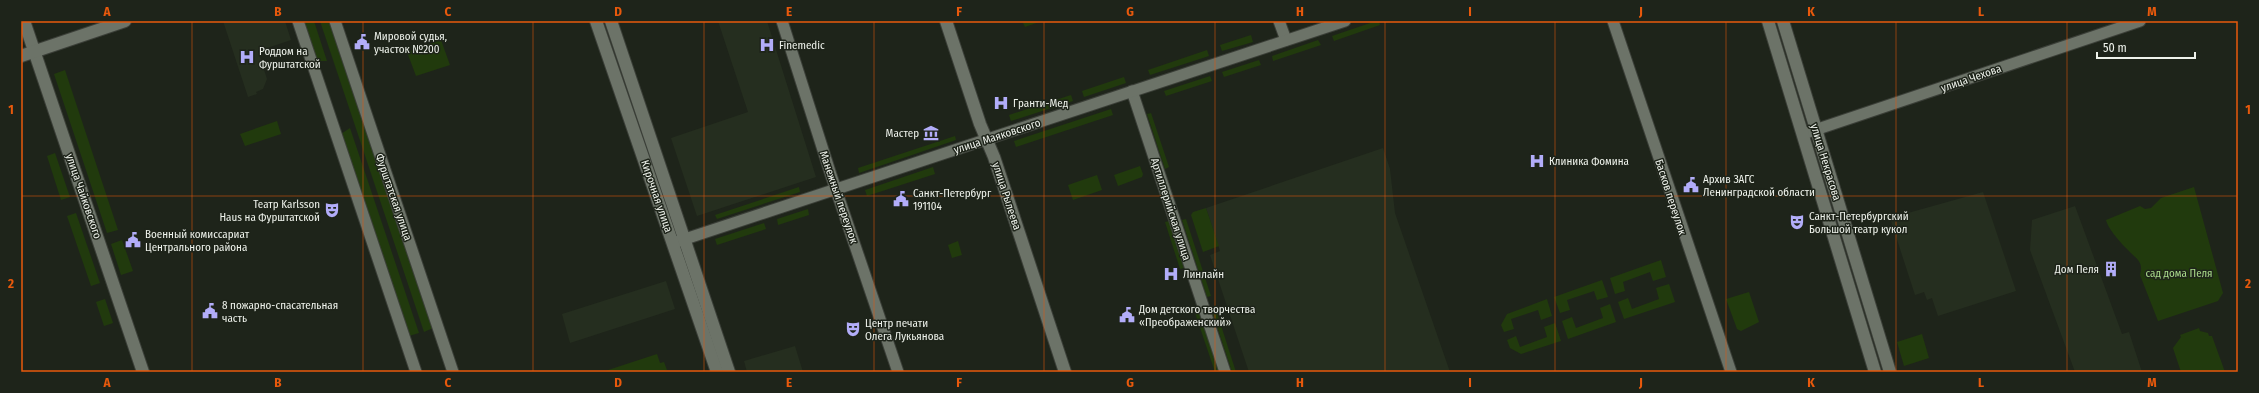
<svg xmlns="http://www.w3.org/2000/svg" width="2259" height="393" font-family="'Fira Sans Condensed',sans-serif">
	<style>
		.built { fill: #252e1f }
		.green { fill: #213a0d }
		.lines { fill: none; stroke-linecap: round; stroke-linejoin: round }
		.minor-casing { stroke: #3b3f38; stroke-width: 13 }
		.tertiary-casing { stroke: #3b3f38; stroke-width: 14 }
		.secondary-casing { stroke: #3b3f38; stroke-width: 14 }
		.minor { stroke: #6c7368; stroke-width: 11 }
		.tertiary { stroke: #6c7368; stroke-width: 12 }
		.secondary { stroke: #6c7368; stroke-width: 12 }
		.grid { fill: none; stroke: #e8590c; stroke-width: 1; stroke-opacity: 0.55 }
		.labels { text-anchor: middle; stroke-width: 3; stroke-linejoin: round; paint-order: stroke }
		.poi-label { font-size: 11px; fill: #eef2eb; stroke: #1e241a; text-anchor: start }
		.street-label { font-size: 11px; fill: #eef2eb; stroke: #1e241a }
		.park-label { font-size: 11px; fill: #a8d98a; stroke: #1e241a }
		.neatline { fill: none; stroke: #e8590c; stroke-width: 1.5 }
		.grid-label { font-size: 13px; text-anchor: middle; font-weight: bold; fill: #e8590c }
	</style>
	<rect width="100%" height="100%" fill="#1e241a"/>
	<g class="built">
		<polygon points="223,21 285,21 291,40 258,51 267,79 263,89 256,92 257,94 248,97"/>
		<polygon points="718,21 767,21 816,177 697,216 671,138 748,112"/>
		<polygon points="1383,148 1390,169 1395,213 1450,372 1249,372 1210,255 1220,251 1206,208"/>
		<polygon points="1983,192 2016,291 1938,316 1932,298 1927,300 1924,292 1915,295 1890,218"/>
		<polygon points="2075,206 2122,334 2129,332 2142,372 2075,372 2030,250 2032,220"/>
		<polygon points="666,281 675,309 570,343 562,314"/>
		<polygon points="795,346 803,372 747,372 744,361"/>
	</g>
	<g class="green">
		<polygon points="303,21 314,21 327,61 317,61"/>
		<polygon points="320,21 330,21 433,328 424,332"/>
		<polygon points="1022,21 1042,21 1025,27"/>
		<polygon points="1376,21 1379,21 1380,25 1334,41 1332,36"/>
		<polygon points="1251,35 1253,42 1222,51 1220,45"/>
		<polygon points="441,40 450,65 416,76 407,52"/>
		<polygon points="1318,40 1321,45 1273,61 1272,56"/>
		<polygon points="1207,50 1209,56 1150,75 1148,70"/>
		<polygon points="1259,60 1261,65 1224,77 1222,72"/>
		<polygon points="65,70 118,230 107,233 54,74"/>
		<polygon points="1210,76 1212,81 1166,96 1164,91"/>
		<polygon points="1124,77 1126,83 1084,97 1082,91"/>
		<polygon points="1071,95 1073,101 1011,121 1009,115"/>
		<polygon points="1111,109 1113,115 1016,147 1014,141"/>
		<polygon points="1151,113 1169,167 1165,169 1147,114"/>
		<polygon points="277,121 281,134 245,146 240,134"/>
		<polygon points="350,128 419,333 409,336 341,134"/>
		<polygon points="955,136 956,140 859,173 858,168"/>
		<polygon points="55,153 70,197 61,200 47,156"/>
		<polygon points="1140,166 1143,174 1142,177 1118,186 1114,175"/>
		<polygon points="933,167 935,174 867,196 865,190"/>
		<polygon points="1097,175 1102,190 1073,200 1068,185"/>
		<polygon points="799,187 800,192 717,219 715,215"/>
		<path d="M 2194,187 L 2223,293 L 2218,301 L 2158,321 L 2140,275 C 2144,261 2136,259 2128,250 C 2121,243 2108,229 2106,220 L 2140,206 L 2145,209 L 2151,208 L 2161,198 Z"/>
		<polygon points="1206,208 1219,246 1203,252 1191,215 1193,212"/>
		<polygon points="808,209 809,215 778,225 777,219"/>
		<polygon points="76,213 100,283 91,286 67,216"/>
		<polygon points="1186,219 1211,296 1207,297 1182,220"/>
		<polygon points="1169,221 1184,268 1180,269 1165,222"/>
		<polygon points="764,223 766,229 717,245 715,239"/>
		<polygon points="122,240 133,271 121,275 111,244"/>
		<polygon points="958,241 962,255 952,258 948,245"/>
		<polygon points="1661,260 1666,277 1653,281 1650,272 1623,282 1625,291 1615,294 1610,278"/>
		<polygon points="1602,280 1608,297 1597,300 1594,291 1567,300 1570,310 1560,313 1554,297"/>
		<polygon points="1669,284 1675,302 1624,319 1618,302 1628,298 1632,309 1659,299 1656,288"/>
		<polygon points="1749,292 1759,322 1741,331 1737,329 1726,299"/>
		<polygon points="105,299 113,323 104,326 96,302"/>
		<polygon points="1547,299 1552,316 1541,320 1538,310 1511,319 1514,329 1504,332 1501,325 1507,314"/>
		<polygon points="1610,304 1616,322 1568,339 1562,321 1572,317 1576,328 1603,318 1600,308"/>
		<polygon points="1198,308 1219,372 1215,372 1194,310"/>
		<polygon points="1217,313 1236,372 1232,372 1213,314"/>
		<polygon points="1555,323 1561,341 1521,354 1510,348 1507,340 1516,336 1520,347 1547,337 1544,327"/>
		<polygon points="2199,328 2200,331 2208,333 2209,336 2212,336 2225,372 2181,372 2173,348 2181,337 2180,335"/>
		<polygon points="1922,334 1929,358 1904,366 1897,342"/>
		<polygon points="657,354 660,363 664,362 667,370 661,372 602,372"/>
	</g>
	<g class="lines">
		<defs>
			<g id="minor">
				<polyline points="298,21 416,372"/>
				<polyline points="335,21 453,372"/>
				<polyline points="782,21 831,175 898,372"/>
				<polyline points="1279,21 1286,40"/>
				<polyline points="1613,21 1731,372"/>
				<polyline points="1132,91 1225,372"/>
				<polyline points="1803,134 2140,21"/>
				<polyline points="673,243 1345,21"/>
			</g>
			<g id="tertiary">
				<polyline points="24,21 143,372"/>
				<polyline points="946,21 980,124 994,157 1065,372"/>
				<polyline points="1768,21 1875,372"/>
				<polyline points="1783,21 1890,372"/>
				<polyline points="21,56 125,21"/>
			</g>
			<g id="secondary">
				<polyline points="596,21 717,372"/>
				<polyline points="611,21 729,372"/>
			</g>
		</defs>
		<use href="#minor" class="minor-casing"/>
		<use href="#tertiary" class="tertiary-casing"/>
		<use href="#secondary" class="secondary-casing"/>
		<use href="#minor" class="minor"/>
		<use href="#tertiary" class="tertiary"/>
		<use href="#secondary" class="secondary"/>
	</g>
	<path class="grid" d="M 192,21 L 192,372M 363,21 L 363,372M 533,21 L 533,372M 704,21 L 704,372M 874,21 L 874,372M 1044,21 L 1044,372M 1215,21 L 1215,372M 1385,21 L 1385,372M 1555,21 L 1555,372M 1726,21 L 1726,372M 1896,21 L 1896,372M 2067,21 L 2067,372M 21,196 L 2238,196"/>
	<defs>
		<symbol id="civic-bare" viewBox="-9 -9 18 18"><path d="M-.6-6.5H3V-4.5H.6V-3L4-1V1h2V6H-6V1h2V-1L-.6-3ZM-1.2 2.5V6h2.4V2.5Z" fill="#b2adf9" stroke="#1e241a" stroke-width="2.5" paint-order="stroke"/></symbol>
		<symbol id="hospital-bare" viewBox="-9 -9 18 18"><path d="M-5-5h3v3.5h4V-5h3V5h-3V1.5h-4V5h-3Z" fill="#b2adf9" stroke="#1e241a" stroke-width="2.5" paint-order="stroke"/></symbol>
		<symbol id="museum-bare" viewBox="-9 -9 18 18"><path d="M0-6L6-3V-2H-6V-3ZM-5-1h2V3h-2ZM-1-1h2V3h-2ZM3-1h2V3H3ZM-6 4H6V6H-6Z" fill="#b2adf9" stroke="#1e241a" stroke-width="2.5" paint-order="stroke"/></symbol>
		<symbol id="theatre-bare" viewBox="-9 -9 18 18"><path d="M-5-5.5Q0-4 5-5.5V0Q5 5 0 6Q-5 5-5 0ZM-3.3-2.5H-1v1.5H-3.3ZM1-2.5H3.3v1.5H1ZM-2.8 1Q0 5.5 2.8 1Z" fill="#b2adf9" stroke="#1e241a" stroke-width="2.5" paint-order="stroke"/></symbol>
		<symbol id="building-bare" viewBox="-9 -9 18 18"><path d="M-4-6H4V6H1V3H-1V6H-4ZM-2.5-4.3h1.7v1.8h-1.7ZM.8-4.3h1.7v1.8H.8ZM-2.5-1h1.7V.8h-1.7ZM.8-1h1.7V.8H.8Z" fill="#b2adf9" stroke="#1e241a" stroke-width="2.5" paint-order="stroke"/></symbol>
	</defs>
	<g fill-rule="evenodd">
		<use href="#civic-bare" x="351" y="31" width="22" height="22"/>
		<use href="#hospital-bare" x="756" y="34" width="22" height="22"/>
		<use href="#hospital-bare" x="236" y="46" width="22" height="22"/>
		<use href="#hospital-bare" x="990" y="92" width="22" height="22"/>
		<use href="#museum-bare" x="920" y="122" width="22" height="22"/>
		<use href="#hospital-bare" x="1526" y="150" width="22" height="22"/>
		<use href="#civic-bare" x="1680" y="174" width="22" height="22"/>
		<use href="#civic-bare" x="890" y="188" width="22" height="22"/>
		<use href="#theatre-bare" x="321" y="199" width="22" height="22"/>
		<use href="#theatre-bare" x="1786" y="211" width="22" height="22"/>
		<use href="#civic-bare" x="122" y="229" width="22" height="22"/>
		<use href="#building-bare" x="2100" y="258" width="22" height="22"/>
		<use href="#hospital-bare" x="1160" y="263" width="22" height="22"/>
		<use href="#civic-bare" x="199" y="300" width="22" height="22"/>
		<use href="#civic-bare" x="1116" y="304" width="22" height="22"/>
		<use href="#theatre-bare" x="842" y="318" width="22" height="22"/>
	</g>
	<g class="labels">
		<g class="poi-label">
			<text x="374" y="40">Мировой судья,<tspan x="374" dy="13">участок №200</tspan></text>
			<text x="779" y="49">Finemedic</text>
			<text x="259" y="55">Роддом на<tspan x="259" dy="13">Фурштатской</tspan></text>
			<text x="1013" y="107">Гранти-Мед</text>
			<text x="919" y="137" text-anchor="end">Мастер</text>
			<text x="1549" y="165">Клиника Фомина</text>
			<text x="1703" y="183">Архив ЗАГС<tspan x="1703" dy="13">Ленинградской области</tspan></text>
			<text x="913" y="197">Санкт-Петербург<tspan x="913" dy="13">191104</tspan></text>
			<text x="320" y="208" text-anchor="end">Театр Karlsson<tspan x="320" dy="13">Haus на Фурштатской</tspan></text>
			<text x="1809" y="220">Санкт-Петербургский<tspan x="1809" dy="13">Большой театр кукол</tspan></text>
			<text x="145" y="238">Военный комиссариат<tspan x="145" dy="13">Центрального района</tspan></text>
			<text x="2099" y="273" text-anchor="end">Дом Пеля</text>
			<text x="1183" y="278">Линлайн</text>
			<text x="222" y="309">8 пожарно-спасательная<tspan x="222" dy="13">часть</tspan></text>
			<text x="1139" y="313">Дом детского творчества<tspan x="1139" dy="13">«Преображенский»</tspan></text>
			<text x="865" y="327">Центр печати<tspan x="865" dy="13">Олега Лукьянова</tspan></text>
		</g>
		<g class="street-label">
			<text transform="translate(1971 78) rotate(-19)" y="4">улица Чехова</text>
			<text transform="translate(997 136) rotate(-18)" y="4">улица Маяковского</text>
			<text transform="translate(1826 162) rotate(73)" y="4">улица Некрасова</text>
			<text transform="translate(84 196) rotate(71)" y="4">улица Чайковского</text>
			<text transform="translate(657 196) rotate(71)" y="4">Кирочная улица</text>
			<text transform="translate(1007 196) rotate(72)" y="4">улица Рылеева</text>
			<text transform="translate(394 197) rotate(71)" y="4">Фурштатская улица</text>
			<text transform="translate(839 197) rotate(71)" y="4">Манежный переулок</text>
			<text transform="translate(1671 197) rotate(72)" y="4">Басков переулок</text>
			<text transform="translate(1171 209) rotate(72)" y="4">Артиллерийская улица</text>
		</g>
		<g class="park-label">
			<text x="2179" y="277">сад дома Пеля</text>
		</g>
	</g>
	<rect width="2259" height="393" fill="none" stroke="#1e241a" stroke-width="44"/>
	<path d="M2097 52v6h98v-6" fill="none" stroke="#eef2eb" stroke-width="2"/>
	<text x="2103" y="52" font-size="12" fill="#eef2eb" stroke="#1e241a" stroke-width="3" paint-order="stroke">50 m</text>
	<rect x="22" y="22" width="2215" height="349" class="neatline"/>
	<g class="grid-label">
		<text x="107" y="16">A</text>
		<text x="278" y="16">B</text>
		<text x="448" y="16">C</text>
		<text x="618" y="16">D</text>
		<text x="789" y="16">E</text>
		<text x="959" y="16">F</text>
		<text x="1130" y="16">G</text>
		<text x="1300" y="16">H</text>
		<text x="1470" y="16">I</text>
		<text x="1641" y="16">J</text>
		<text x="1811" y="16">K</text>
		<text x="1981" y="16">L</text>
		<text x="2152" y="16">M</text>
		<text x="11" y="114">1</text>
		<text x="2248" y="114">1</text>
		<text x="11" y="288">2</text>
		<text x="2248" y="288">2</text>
		<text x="107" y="387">A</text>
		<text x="278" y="387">B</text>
		<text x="448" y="387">C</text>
		<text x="618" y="387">D</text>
		<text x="789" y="387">E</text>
		<text x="959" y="387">F</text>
		<text x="1130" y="387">G</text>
		<text x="1300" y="387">H</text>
		<text x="1470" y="387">I</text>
		<text x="1641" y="387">J</text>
		<text x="1811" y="387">K</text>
		<text x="1981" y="387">L</text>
		<text x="2152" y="387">M</text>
	</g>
</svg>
